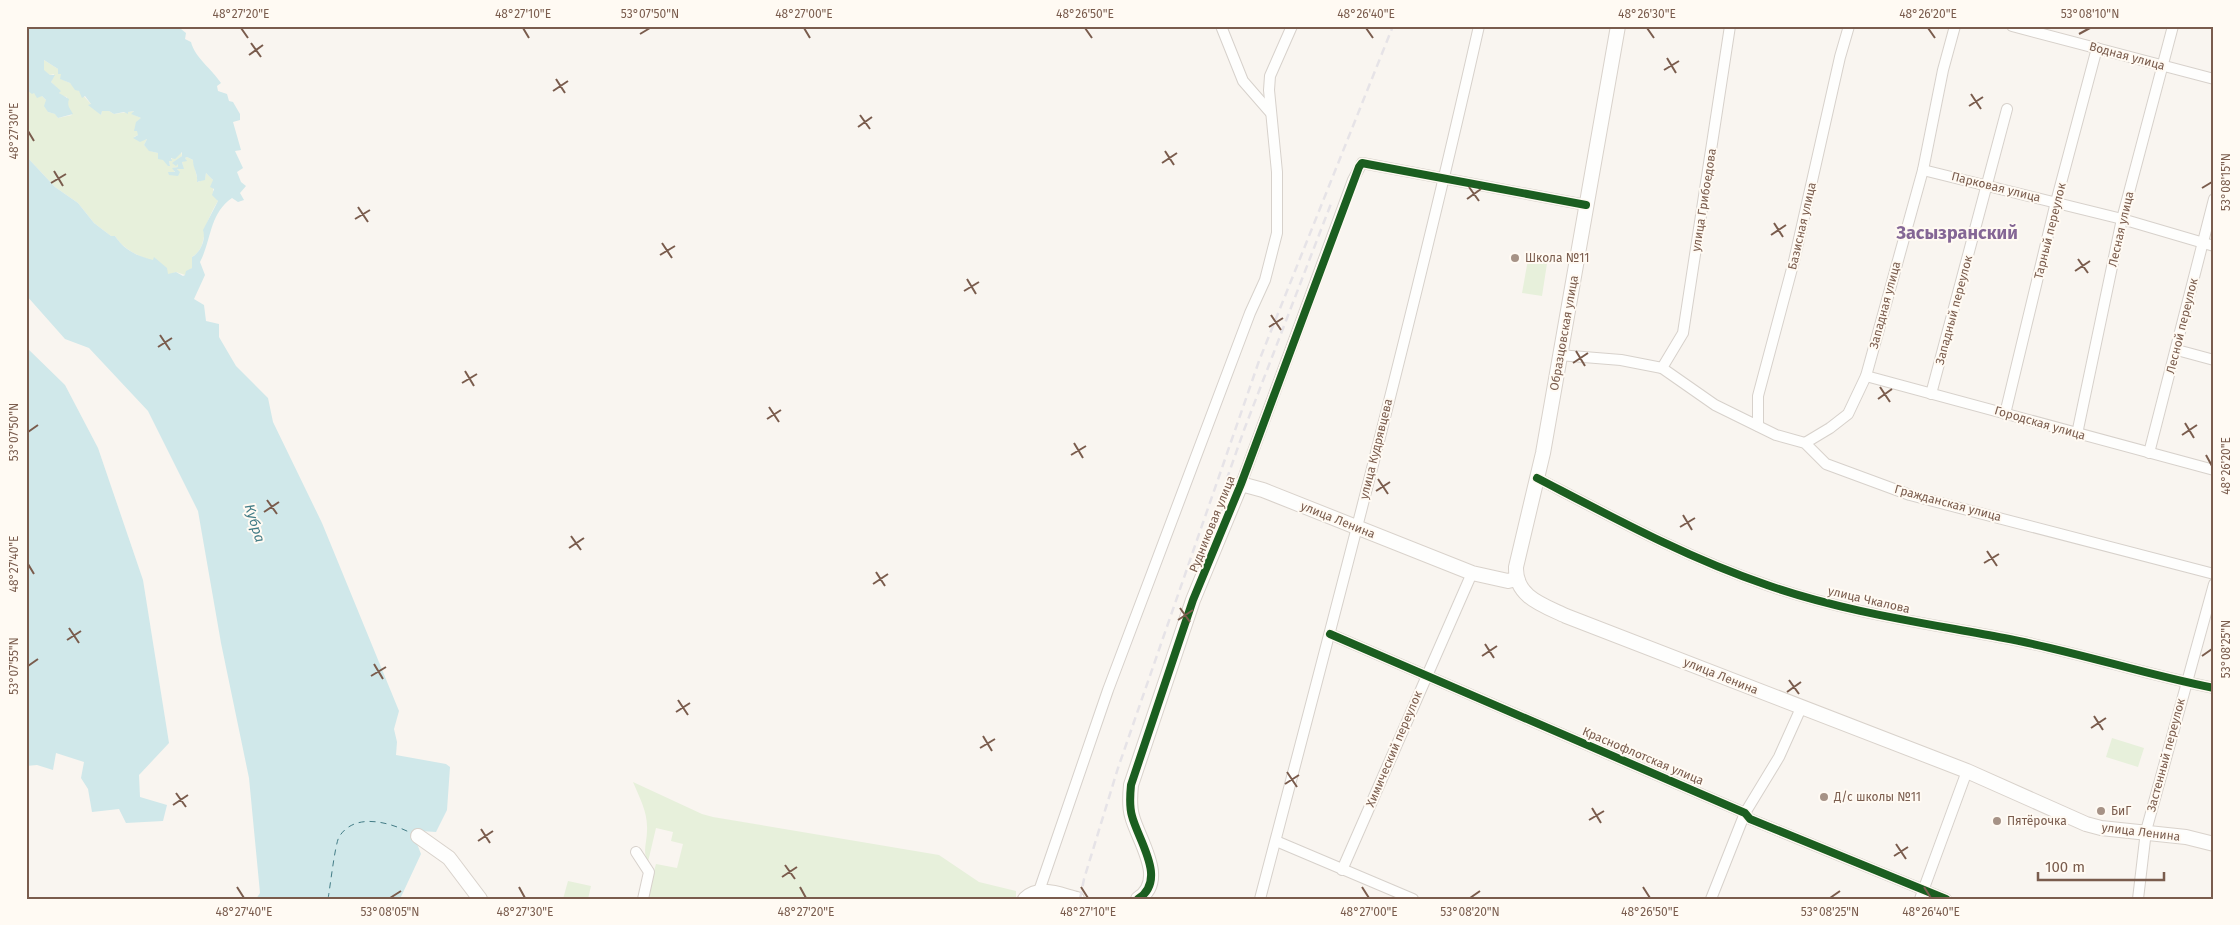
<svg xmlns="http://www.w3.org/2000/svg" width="2240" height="925" font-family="'Fira Sans',sans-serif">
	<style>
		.green { fill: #e7f0db }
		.water { fill: #d0e8ea }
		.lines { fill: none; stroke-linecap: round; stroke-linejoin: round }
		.ferry { stroke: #437c86; stroke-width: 1; stroke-dasharray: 6 5; stroke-linecap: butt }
		.street-casing { stroke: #d7d1cb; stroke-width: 12 }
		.secondary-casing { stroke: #d9d2cb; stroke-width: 16 }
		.street { stroke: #fefefd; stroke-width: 10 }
		.secondary { stroke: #fefefd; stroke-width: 14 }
		.rail { stroke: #e6e3e7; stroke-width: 2.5; stroke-dasharray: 8 5; stroke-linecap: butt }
		.cycleway-casing { stroke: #fffaf3; stroke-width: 11 }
		.cycleway { stroke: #1b5e20; stroke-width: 8 }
		.ticks { fill: none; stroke: #7a5c4d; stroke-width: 2 }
		.poi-dot { fill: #a69286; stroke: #fffaf3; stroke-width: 2 }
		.labels { text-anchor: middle; stroke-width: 4; stroke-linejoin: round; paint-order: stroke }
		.street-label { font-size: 12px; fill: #7a5c4d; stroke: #fffaf3 }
		.poi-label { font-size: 12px; fill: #7a5c4d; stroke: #fffaf3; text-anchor: start }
		.water-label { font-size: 14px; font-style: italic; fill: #437c86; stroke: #fffaf3 }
		.district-label { font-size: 18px; font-weight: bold; fill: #846695; stroke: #fffaf3 }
		.neatline { fill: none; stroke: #7a5c4d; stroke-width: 2 }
		.ticks-label { font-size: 12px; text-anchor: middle; fill: #7a5c4d }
	</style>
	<rect width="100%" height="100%" fill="#f9f5f0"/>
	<g class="green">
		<path d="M 44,60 L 58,69 L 58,73 L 61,74 L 61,79 L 70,83 L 79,91 L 101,115 L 102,111 L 109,111 L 114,114 L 134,111 L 132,114 L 141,118 L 138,135 L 134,137 L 141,140 L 147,139 L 144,145 L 150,151 L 158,153 L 170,166 L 169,161 L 181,151 L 182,156 L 173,163 L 178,164 L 178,167 L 173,168 L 175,173 L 169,175 L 179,172 L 177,169 L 183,166 L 182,162 L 186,160 L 185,158 L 187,157 L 193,160 L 198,182 L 205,179 L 206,173 L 213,180 L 213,191 L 218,201 C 213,209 209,217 206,226 C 203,238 204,250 192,257 L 192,268 L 185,275 L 176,272 L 168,275 L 155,258 L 153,261 C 138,256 124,250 115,236 L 111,236 L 94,223 L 78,203 L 55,187 L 26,156 L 26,83 C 30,93 32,92 42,96 L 46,100 L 48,112 L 56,114 L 58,118 L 72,115 L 68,110 L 67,97 L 61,96 L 59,93 L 60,91 L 51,82 L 54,74 L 50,75 L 44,71 Z"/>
		<polygon points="1529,254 1548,257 1542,296 1522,293"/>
		<polygon points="2112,738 2144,748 2138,767 2106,757"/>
		<path d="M 633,782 L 702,814 L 713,817 L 939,855 L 979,882 L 1016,891 L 1016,899 L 646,899 L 656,864 L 677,868 L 683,844 L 671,841 L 673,832 L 656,828 L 648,862 C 642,852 647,842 647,831 C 648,812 640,799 633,782 Z"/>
		<polygon points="568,881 591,886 588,899 563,899"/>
	</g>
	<g class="water">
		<path d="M 26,26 L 183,26 L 181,29 L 186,33 L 185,39 L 191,42 C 195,58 212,69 221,83 L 217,86 L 218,91 L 227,94 L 229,101 L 233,102 L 240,114 L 240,120 L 233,122 L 241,150 L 235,151 L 243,168 L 237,172 L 241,182 L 246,186 L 240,193 L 244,200 L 238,202 L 232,198 C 209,214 212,239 200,262 L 205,275 L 194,299 L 204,305 L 206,321 L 219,324 L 219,337 L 236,366 L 268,398 L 273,422 L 322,523 L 399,711 L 394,729 L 397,742 L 396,755 L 446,764 L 450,767 L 447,810 L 436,832 L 421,831 L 416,841 L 421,854 L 400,899 L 256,899 L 260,893 L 249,778 L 221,643 L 198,511 L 148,411 L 89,348 L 65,339 L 26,295 L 26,156 L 55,187 L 78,203 L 94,223 L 111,236 L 115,236 C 124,250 137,256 153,260 L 154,257 L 167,268 L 168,274 L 176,272 L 183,276 L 185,275 L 186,271 L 192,268 L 192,257 C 201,252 206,239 203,230 L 218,201 L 212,195 L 214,189 L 210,187 L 213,180 L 206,173 L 205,180 L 197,182 C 198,173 193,169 193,160 L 187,157 L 185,158 L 187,161 L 182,162 L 184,169 L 177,169 L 180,172 L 178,176 L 169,175 L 168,172 L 175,172 L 172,168 L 178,167 L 178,164 L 176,166 L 172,163 L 182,156 L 182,152 L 175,159 L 171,158 L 172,161 L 169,161 L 170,166 L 168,166 L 163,160 L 158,159 L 158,153 L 149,151 L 144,145 L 147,139 L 140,142 L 133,138 L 138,135 L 137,131 L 134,131 L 136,122 L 141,118 L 131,114 L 134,111 L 128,112 L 128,114 L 124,112 L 114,114 L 109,111 L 102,111 L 101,115 L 88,105 L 91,104 L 85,96 L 82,98 L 79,91 L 75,90 L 70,83 L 60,79 L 61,74 L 58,74 L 58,69 L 44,60 L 44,70 L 50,75 L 55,75 L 51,82 L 61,91 L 59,93 L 69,99 C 67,106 69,107 73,114 L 58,118 L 55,114 L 48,112 L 44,106 L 46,100 L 42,96 L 37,98 L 34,93 L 32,94 L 28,91 L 26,83 Z"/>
		<polygon points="26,347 65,385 98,448 143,580 169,743 139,775 140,797 167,805 163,821 126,823 119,809 92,812 88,789 81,778 84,762 56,753 53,770 37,765 26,766"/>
	</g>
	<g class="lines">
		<path class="ferry" d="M 328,899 C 330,888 335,844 339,837 C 355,811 392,823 413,834"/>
		<defs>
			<g id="street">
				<polyline points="1221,26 1243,81 1270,112"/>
				<polyline points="2012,26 2214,79"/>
				<polyline points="1923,170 2122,219 2214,246"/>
				<polyline points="2177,350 2214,360"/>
				<polyline points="1559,355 1621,360 1662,368 1715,405 1776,435 1805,443 1826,464 1910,495 2214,574"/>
				<polyline points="1662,368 1683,333 1730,26"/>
				<polyline points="1866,376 2214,470"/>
				<polyline points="1931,394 2007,109"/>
				<polyline points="2005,414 2056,202 2097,48"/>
				<polyline points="1758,426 1758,396 1794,261 1840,57 1849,26"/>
				<polyline points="2077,434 2122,219 2173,26"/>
				<polyline points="1805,443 1830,428 1848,414 1866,376 1923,170 1943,70 1955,26"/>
				<polyline points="2149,453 2214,199"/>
				<path d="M 1537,478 C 1612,517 1687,558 1767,585 C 1844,612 1925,623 2004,638 C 2074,651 2143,674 2214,688"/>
				<polyline points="1241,484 1353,180 1362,163 1586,205"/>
				<polyline points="1330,634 1745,813 1750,819 1946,899"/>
				<polyline points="1276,841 1413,899"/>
				<polyline points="636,852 649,872 643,899"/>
				<polyline points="1342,870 1472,573"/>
				<polyline points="1039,891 1108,690 1250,313 1265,280 1277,233 1277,172 1269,90 1270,76 1292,26"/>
				<path d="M 1260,899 C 1336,609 1413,319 1479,26"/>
				<polyline points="1711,899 1745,813 1779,757 1801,708"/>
				<polyline points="1920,899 1967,771"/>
				<polyline points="2138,899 2146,831 2214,584"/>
			</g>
			<g id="secondary">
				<path d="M 1618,26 L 1543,453 L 1516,567 C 1515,597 1543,605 1566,616 L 1967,771 L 2086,824 L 2101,828 L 2186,837 L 2214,844"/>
				<polyline points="418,836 449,858 480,899"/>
				<path d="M 1025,899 C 1040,885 1060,895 1077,899"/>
				<path d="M 1138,899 C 1168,880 1138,840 1132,816 C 1129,806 1130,795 1131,785 L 1193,600 L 1241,484 L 1263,490 L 1472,573 L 1508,581 L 1516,579"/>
			</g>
		</defs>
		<use href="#street" class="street-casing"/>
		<use href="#secondary" class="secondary-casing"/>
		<use href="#street" class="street"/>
		<use href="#secondary" class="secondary"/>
		<g class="rail">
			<polyline points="1205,541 1244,430 1332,201"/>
			<polyline points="1080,899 1084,879 1118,768 1259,361 1393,26"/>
		</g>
		<defs>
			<g id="cycleway">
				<path d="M 1537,478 C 1612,517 1687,558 1767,585 C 1844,612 1925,623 2004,638 C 2074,651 2143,674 2214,688"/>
				<polyline points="1330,634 1745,813 1750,819 1946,899"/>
				<path d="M 1138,899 C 1168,880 1138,840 1132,816 C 1129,806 1130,795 1131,785 L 1193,600 L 1241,484 L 1359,167 L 1362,163 L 1367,164 L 1586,205"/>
			</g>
		</defs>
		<use href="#cycleway" class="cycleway-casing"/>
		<use href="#cycleway" class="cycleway"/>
	</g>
	<path class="ticks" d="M 241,28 L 248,38M 523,28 L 529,38M 804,28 L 810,38M 1085,28 L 1092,38M 1366,28 L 1373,38M 1647,28 L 1654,38M 1928,28 L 1935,38M 640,34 L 650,28M 2079,34 L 2090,28M 251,43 L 261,57M 249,55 L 263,45M 1667,58 L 1676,73M 1664,70 L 1679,61M 556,79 L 565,93M 553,91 L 568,81M 1971,94 L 1981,109M 1969,106 L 1983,97M 860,115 L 870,129M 858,127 L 872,117M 28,131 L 34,141M 1165,151 L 1174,165M 1162,163 L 1177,153M 54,171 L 63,186M 51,183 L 66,174M 1469,187 L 1479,201M 2202,188 L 2212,182M 1467,199 L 1481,189M 358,207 L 368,222M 355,219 L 370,210M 1774,223 L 1783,237M 1771,235 L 1786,225M 662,243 L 672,258M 660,255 L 675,246M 2078,259 L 2088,273M 2075,271 L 2090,261M 967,279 L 976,294M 964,291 L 979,282M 1271,315 L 1281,330M 1269,327 L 1283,318M 160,335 L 170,350M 158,347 L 172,338M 1576,351 L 1585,366M 1573,363 L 1588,353M 465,371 L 474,386M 462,383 L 477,374M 1880,387 L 1890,402M 1878,399 L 1892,389M 769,407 L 779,422M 767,419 L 781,410M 2185,423 L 2194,438M 28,432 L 38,425M 2182,435 L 2197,425M 1074,443 L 1083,458M 1071,455 L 1086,446M 2206,455 L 2212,466M 1378,479 L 1388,494M 1376,491 L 1390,482M 267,500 L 277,514M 264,512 L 279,502M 1683,515 L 1692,530M 1680,527 L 1695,518M 571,536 L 581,550M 569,548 L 584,538M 1987,551 L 1997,566M 1984,563 L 1999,554M 28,564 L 34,574M 876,572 L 885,586M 873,584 L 888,574M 1180,608 L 1190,622M 1178,620 L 1193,610M 69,628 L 79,643M 67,640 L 81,631M 1485,644 L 1494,658M 1482,656 L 1497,646M 2202,656 L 2212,649M 374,664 L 383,679M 28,666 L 38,659M 371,676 L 386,667M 1789,680 L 1799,694M 1787,692 L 1801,682M 678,700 L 688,715M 676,712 L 690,703M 2094,716 L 2103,730M 2091,728 L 2106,718M 983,736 L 992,751M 980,748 L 995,739M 1287,772 L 1297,787M 1285,784 L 1299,775M 176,793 L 186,807M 173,805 L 188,795M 1592,808 L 1601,823M 1589,820 L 1604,811M 481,829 L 490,843M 478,841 L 493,831M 1896,844 L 1906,859M 1894,856 L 1908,847M 785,865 L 795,879M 782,877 L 797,867M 237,887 L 244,898M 519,887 L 525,898M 800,887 L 806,898M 1081,887 L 1088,898M 1362,887 L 1369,898M 1643,887 L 1650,898M 1924,887 L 1931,898M 390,898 L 401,891M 1470,898 L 1480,891M 1830,898 L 1840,891"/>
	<g class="poi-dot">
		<circle cx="1515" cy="258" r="5"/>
		<circle cx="1824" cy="797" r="5"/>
		<circle cx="2101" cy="811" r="5"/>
		<circle cx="1997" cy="821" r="5"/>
	</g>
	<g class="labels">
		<g class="street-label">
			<text transform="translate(2127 56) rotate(15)" y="4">Водная улица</text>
			<text transform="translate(1996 187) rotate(14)" y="4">Парковая улица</text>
			<text transform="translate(1704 200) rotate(-81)" y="4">улица Грибоедова</text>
			<text transform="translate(1802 226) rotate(-77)" y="4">Базисная улица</text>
			<text transform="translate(2121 229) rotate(-77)" y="4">Лесная улица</text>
			<text transform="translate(2050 231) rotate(-76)" y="4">Тарный переулок</text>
			<text transform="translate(1885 305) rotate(-75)" y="4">Западная улица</text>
			<text transform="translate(1954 310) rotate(-75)" y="4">Западный переулок</text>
			<text transform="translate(2182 326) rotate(-76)" y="4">Лесной переулок</text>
			<text transform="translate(1564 333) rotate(-80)" y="4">Образцовская улица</text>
			<text transform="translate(2040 423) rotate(16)" y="4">Городская улица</text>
			<text transform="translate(1376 449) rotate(-76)" y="4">улица Кудрявцева</text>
			<text transform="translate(1948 503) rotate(15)" y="4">Гражданская улица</text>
			<text transform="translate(1338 520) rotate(22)" y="4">улица Ленина</text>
			<text transform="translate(1212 524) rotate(-68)" y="4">Рудниковая улица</text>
			<text transform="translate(1869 600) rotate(13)" y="4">улица Чкалова</text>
			<text transform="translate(1721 676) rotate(22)" y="4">улица Ленина</text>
			<text transform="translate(1394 749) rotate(-67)" y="4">Химический переулок</text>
			<text transform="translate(2166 755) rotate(-75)" y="4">Застенный переулок</text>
			<text transform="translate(1643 756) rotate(23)" y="4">Краснофлотская улица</text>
			<text transform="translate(2141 832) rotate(7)" y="4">улица Ленина</text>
		</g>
		<g class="poi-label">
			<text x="1525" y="262">Школа №11</text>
			<text x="1834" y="801">Д/с школы №11</text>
			<text x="2111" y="815">БиГ</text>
			<text x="2007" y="825">Пятёрочка</text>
		</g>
		<g class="water-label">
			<text transform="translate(255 523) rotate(73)" y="5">Кубра</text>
		</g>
		<g class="district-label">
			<text x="1957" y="239">Засызранский</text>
		</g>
	</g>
	<rect width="2240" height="925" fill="none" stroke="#fffaf3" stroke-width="55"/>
	<path d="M2038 872v8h126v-8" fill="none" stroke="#7a5c4d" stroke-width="2.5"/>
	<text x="2045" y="872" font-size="15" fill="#7a5c4d" stroke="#fffaf3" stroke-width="4" paint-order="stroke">100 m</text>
	<rect x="28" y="28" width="2184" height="870" class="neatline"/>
	<g class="ticks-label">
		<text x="241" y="18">48°27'20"E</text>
		<text x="523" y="18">48°27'10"E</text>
		<text x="650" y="18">53°07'50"N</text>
		<text x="804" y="18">48°27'00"E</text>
		<text x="1085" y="18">48°26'50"E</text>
		<text x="1366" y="18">48°26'40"E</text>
		<text x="1647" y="18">48°26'30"E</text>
		<text x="1928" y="18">48°26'20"E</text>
		<text x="2090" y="18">53°08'10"N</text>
		<text transform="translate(14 131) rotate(-90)" y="4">48°27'30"E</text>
		<text transform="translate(2226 182) rotate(-90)" y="4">53°08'15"N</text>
		<text transform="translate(14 432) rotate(-90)" y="4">53°07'50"N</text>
		<text transform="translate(2226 466) rotate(-90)" y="4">48°26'20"E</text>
		<text transform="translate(14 564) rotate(-90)" y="4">48°27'40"E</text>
		<text transform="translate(2226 649) rotate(-90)" y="4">53°08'25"N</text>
		<text transform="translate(14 666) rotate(-90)" y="4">53°07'55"N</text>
		<text x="244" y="916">48°27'40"E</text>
		<text x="390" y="916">53°08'05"N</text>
		<text x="525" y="916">48°27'30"E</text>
		<text x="806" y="916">48°27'20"E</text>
		<text x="1088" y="916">48°27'10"E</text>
		<text x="1369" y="916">48°27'00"E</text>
		<text x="1470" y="916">53°08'20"N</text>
		<text x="1650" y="916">48°26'50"E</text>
		<text x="1830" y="916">53°08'25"N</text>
		<text x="1931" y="916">48°26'40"E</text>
	</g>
</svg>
